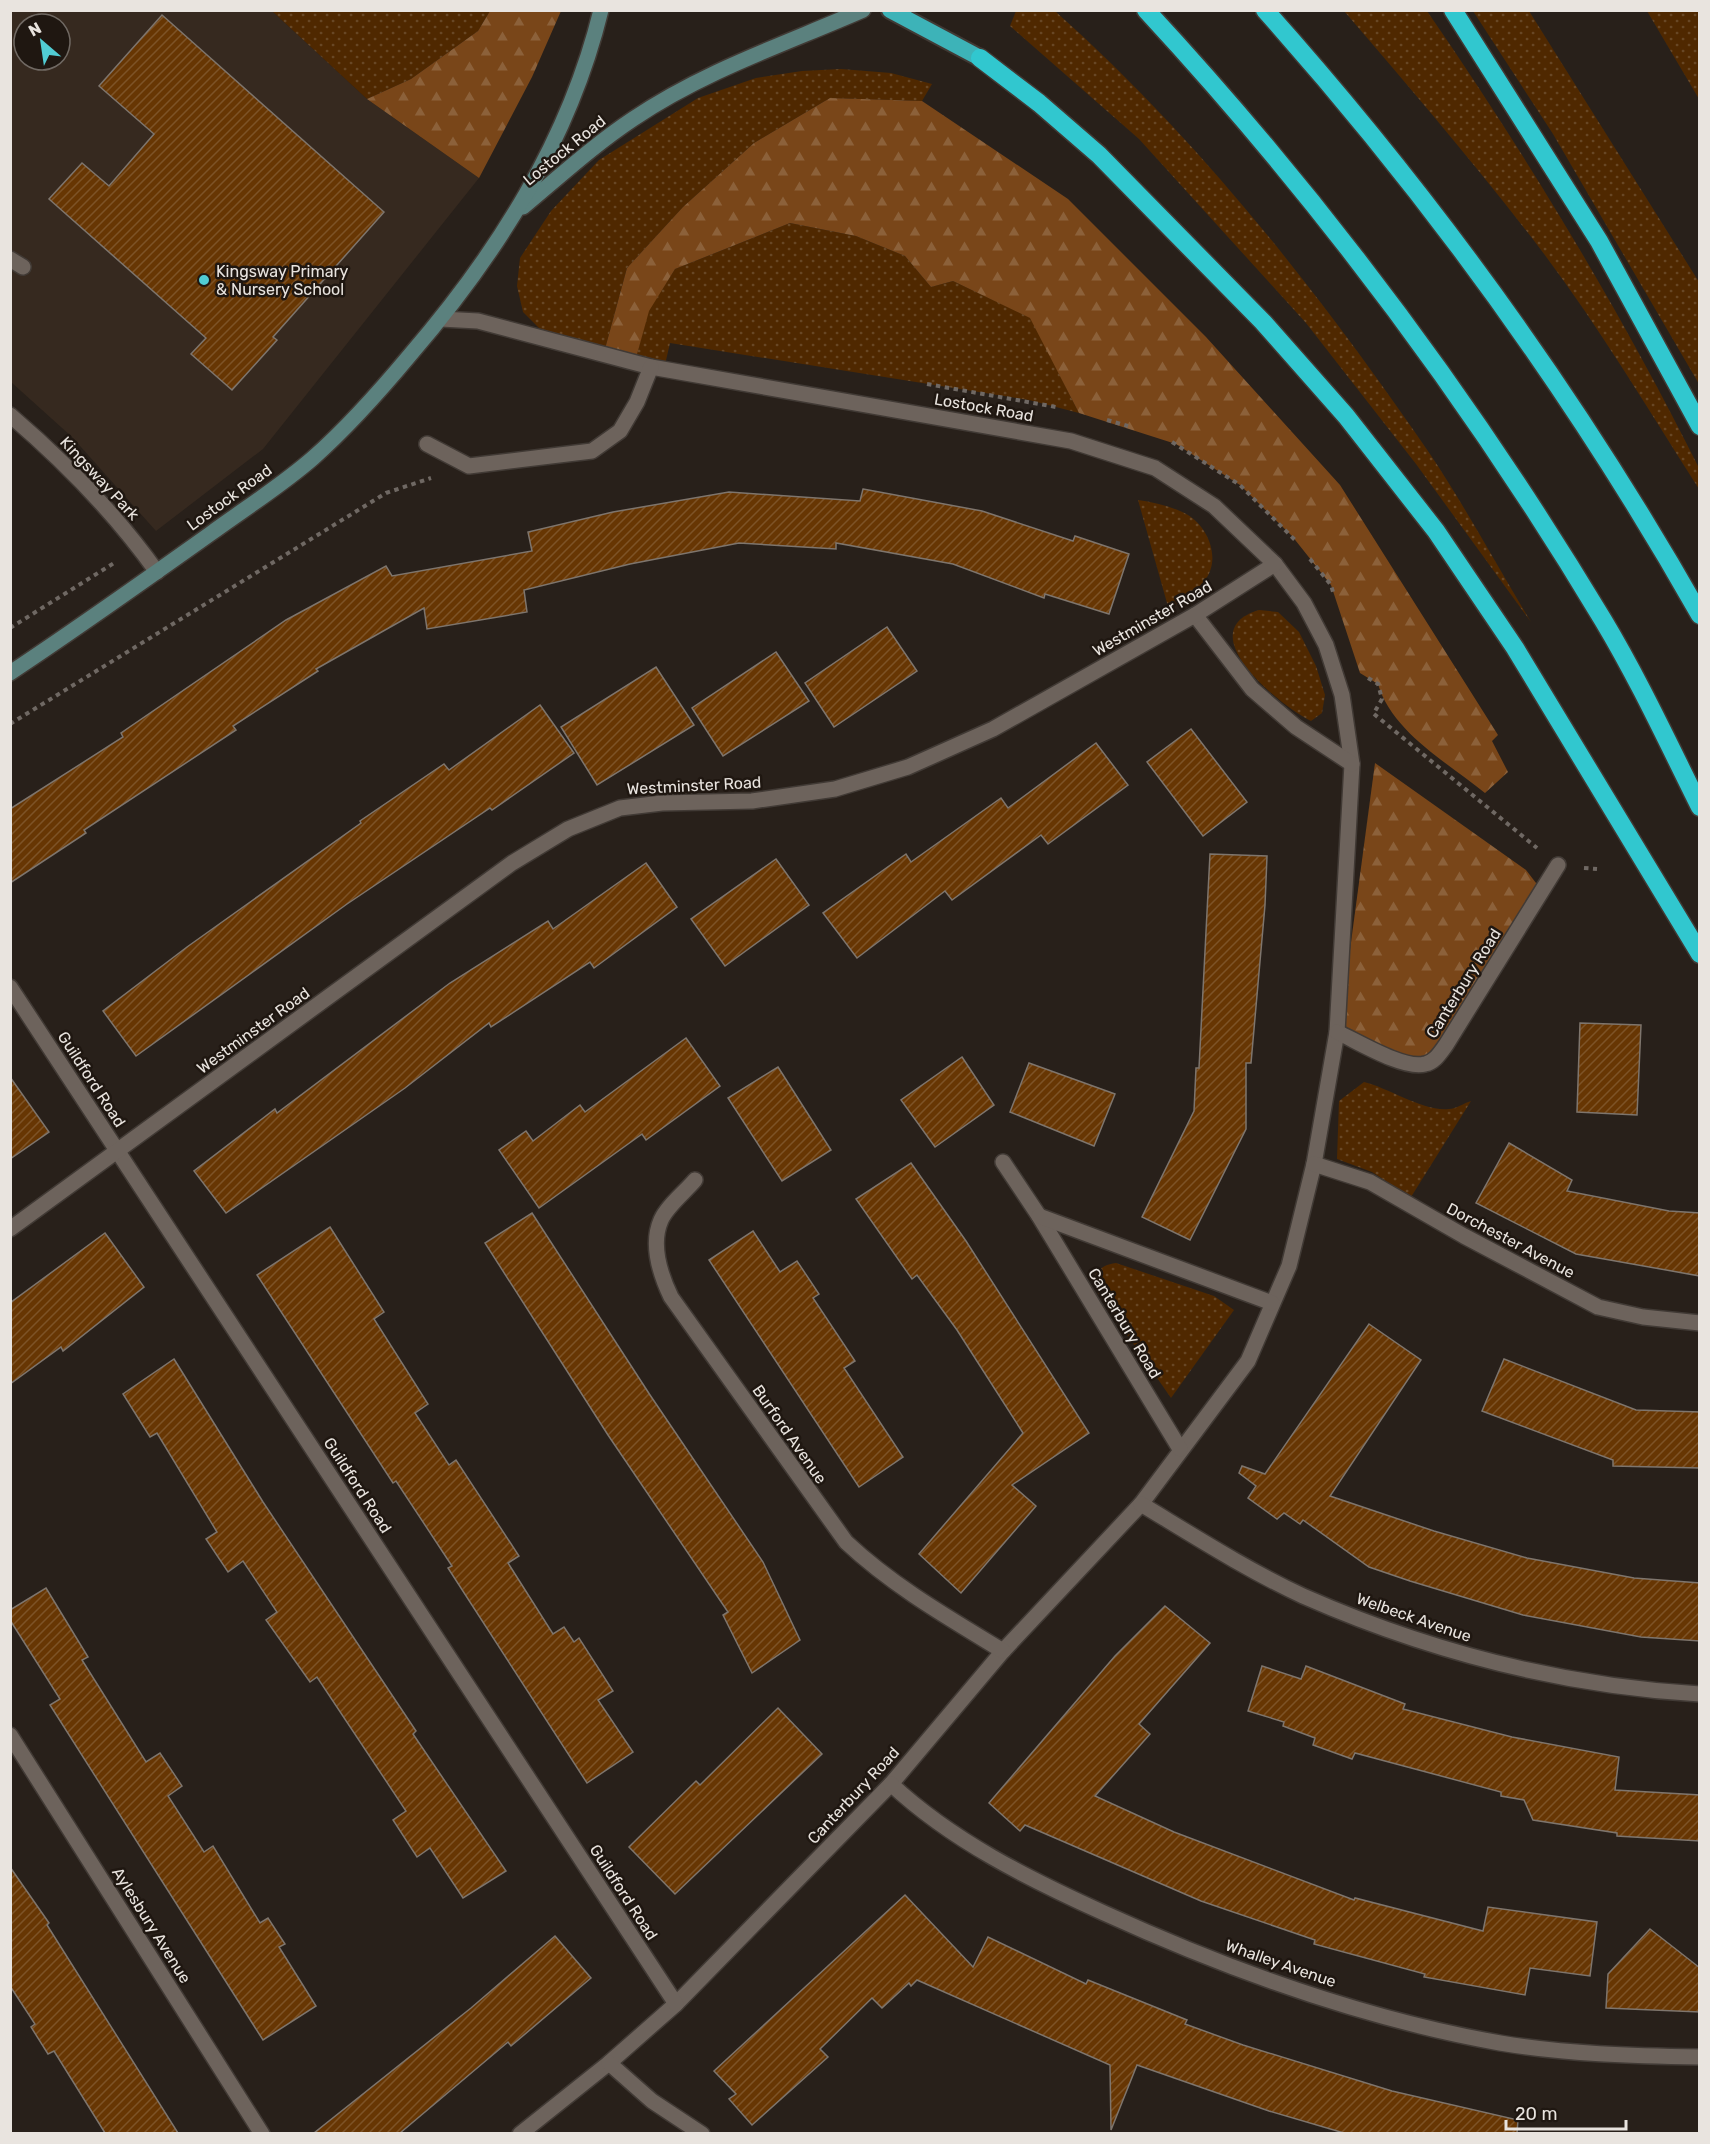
<svg xmlns="http://www.w3.org/2000/svg" width="1710" height="2144" font-family="Rubik,sans-serif">
	<style>
		.built { fill: #36291f; fill-rule: evenodd }
		.grass { fill: url(#grass-dots) }
		.forest { fill: url(#forest-firs) }
		.building { fill: url(#building-hatch); stroke: #7e756d; stroke-width: 1.5 }
		.lines { fill: none; stroke-linecap: round; stroke-linejoin: round }
		.service-casing { stroke: #413a35; stroke-width: 18 }
		.minor-casing { stroke: #413a35; stroke-width: 18 }
		.secondary-casing { stroke: #413a35; stroke-width: 18 }
		.trunk-casing { stroke: #413a35; stroke-width: 20 }
		.motorway-casing { stroke: #413a35; stroke-width: 21 }
		.path { stroke: #6f6863; stroke-width: 4; stroke-dasharray: 4.5 4.5; stroke-linecap: butt }
		.service { stroke: #6d635c; stroke-width: 15 }
		.minor { stroke: #6d635c; stroke-width: 15 }
		.secondary { stroke: #5b817e; stroke-width: 15 }
		.trunk { stroke: #3db3b8; stroke-width: 16 }
		.motorway { stroke: #31c7cf; stroke-width: 18 }
		.poi-dot { fill: #51ccd3; stroke: #1f1711; stroke-width: 2 }
		.labels { text-anchor: middle; stroke-width: 5; stroke-linejoin: round; paint-order: stroke }
		.street-label { font-size: 16px; fill: #e9e4df; stroke: #1f1711 }
		.poi-label { font-size: 16px; fill: #e9e4df; stroke: #1f1711; text-anchor: start }
	</style>
	<defs>
		<pattern id="grass-dots" width="8" height="8" patternUnits="userSpaceOnUse" patternTransform="scale(1.5)"><rect width="8" height="8" fill="#4f2800"/><path d="M2 2h.1M6 6h.1" fill="none" stroke="#684725" stroke-width="1.8" stroke-linecap="round"/></pattern>
		<pattern id="forest-firs" width="22" height="20" patternUnits="userSpaceOnUse" patternTransform="scale(1.5)"><rect width="22" height="20" fill="#794619"/><path d="M5 1l3.5 6h-7zM16 11l3.5 6h-7z" fill="#8c613a"/></pattern>
		<pattern id="building-hatch" width="6" height="6" patternUnits="userSpaceOnUse" patternTransform="scale(1.5)"><rect width="6" height="6" fill="#673603"/><path d="M-1 1l2-2M0 6l6-6M5 7l2-2" fill="none" stroke="#7d5327"/></pattern>
	</defs>
	<rect width="100%" height="100%" fill="#28201a"/>
	<path class="built" d="M 11,11 L 272,11 L 367,99 L 479,178 L 263,449 L 156,531 L 72,437 L 11,382 ZM 24,24 L 60,24 L 60,60 L 24,60 Z"/>
	<g class="grass">
		<polygon points="272,11 490,11 478,31 411,79 367,99"/>
		<path d="M 1016,11 L 1055,11 C 1199,139 1321,295 1430,454 C 1466,508 1497,566 1531,622 L 1416,464 L 1306,323 L 1139,139 L 1010,26 Z"/>
		<path d="M 1344,11 L 1427,11 C 1527,156 1620,310 1699,468 L 1699,489 C 1647,408 1597,323 1538,246 C 1476,165 1410,88 1344,11 Z"/>
		<polygon points="1473,11 1529,11 1699,282 1699,384 1553,134"/>
		<polygon points="1647,11 1699,11 1699,99"/>
		<polygon points="841,69 891,73 932,84 922,101 830,98 754,143 683,207 627,268 605,349 542,331 523,312 517,286 520,258 551,211 599,160 698,98 756,78 802,71"/>
		<polygon points="790,223 856,236 905,256 931,287 953,281 1031,318 1079,413 1029,400 670,343 664,369 636,358 648,311 675,269"/>
		<path d="M 1138,500 C 1154,502 1174,507 1188,515 C 1209,528 1221,559 1205,580 C 1196,592 1180,601 1169,610 Z"/>
		<path d="M 1259,610 L 1278,612 L 1299,632 L 1316,666 L 1325,695 L 1322,713 L 1311,721 C 1280,706 1188,631 1259,610 Z"/>
		<path d="M 1364,1082 C 1389,1088 1424,1112 1449,1109 C 1456,1109 1464,1103 1471,1101 L 1411,1197 L 1372,1172 L 1337,1159 L 1339,1101 Z"/>
		<path d="M 1116,1263 L 1214,1296 L 1234,1310 L 1171,1398 L 1096,1290 L 1093,1280 C 1098,1269 1103,1265 1116,1263 Z"/>
	</g>
	<g class="forest">
		<polygon points="490,11 561,11 532,77 479,178 367,99 411,79 478,31"/>
		<path d="M 830,98 L 922,101 L 1068,199 L 1206,337 L 1340,485 L 1498,735 L 1492,741 L 1508,772 L 1485,793 C 1448,763 1392,732 1378,684 L 1360,673 L 1331,585 L 1292,536 L 1240,485 L 1176,444 L 1079,413 L 1030,318 L 953,281 L 931,287 L 905,256 L 856,236 L 790,223 L 675,269 L 649,311 L 636,358 L 605,349 L 627,268 L 683,207 L 754,143 Z"/>
		<polygon points="1375,763 1526,870 1536,883 1539,896 1446,1045 1423,1065 1339,1032"/>
	</g>
	<g class="building">
		<polygon points="162,15 384,212 273,337 277,340 232,390 191,354 206,338 49,199 82,163 109,186 154,134 99,86"/>
		<polygon points="863,489 982,511 1073,541 1075,536 1129,554 1109,614 1045,594 1044,598 953,564 836,543 836,549 739,543 630,564 524,590 527,612 427,629 424,608 316,669 318,671 233,726 236,730 84,830 86,833 10,883 10,809 123,737 121,733 286,620 386,566 392,576 532,551 528,532 613,512 729,492 860,501"/>
		<polygon points="887,627 917,671 834,727 805,683"/>
		<polygon points="776,652 809,701 723,756 692,708"/>
		<polygon points="656,667 694,725 597,785 561,727"/>
		<polygon points="540,705 574,753 492,810 490,808 347,904 136,1056 103,1011 187,947 361,823 360,821 444,764 449,770"/>
		<polygon points="1191,729 1247,802 1203,836 1147,762"/>
		<polygon points="1096,743 1128,785 1048,844 1041,835 952,900 945,891 857,958 823,913 906,854 911,862 1001,798 1008,808"/>
		<polygon points="1210,854 1267,856 1265,905 1251,1063 1246,1063 1246,1129 1190,1240 1142,1217 1194,1111 1196,1068 1199,1068"/>
		<polygon points="776,859 809,905 725,966 691,919"/>
		<polygon points="646,863 677,907 594,968 590,962 491,1027 489,1023 405,1088 226,1213 194,1171 275,1109 277,1113 450,983 548,921 553,929"/>
		<polygon points="1580,1023 1641,1025 1637,1115 1577,1112"/>
		<polygon points="686,1038 720,1086 646,1140 642,1134 539,1208 499,1150 526,1131 533,1141 580,1105 585,1112"/>
		<polygon points="962,1057 994,1105 935,1147 901,1100"/>
		<polygon points="1029,1063 1115,1094 1094,1146 1010,1112"/>
		<polygon points="778,1067 831,1150 782,1181 728,1098"/>
		<polygon points="10,1077 49,1132 10,1159"/>
		<polygon points="1509,1143 1572,1180 1567,1191 1669,1211 1700,1213 1700,1276 1576,1254 1476,1203"/>
		<polygon points="911,1163 966,1241 1089,1433 1012,1485 1036,1506 961,1593 919,1554 1023,1433 957,1330 917,1275 912,1279 856,1199"/>
		<polygon points="532,1213 650,1395 763,1562 800,1640 752,1673 723,1615 728,1612 608,1435 485,1243"/>
		<polygon points="330,1227 384,1312 374,1319 428,1404 415,1413 449,1465 456,1460 519,1556 508,1563 553,1634 564,1627 574,1642 579,1638 613,1691 598,1700 633,1752 587,1783 448,1568 452,1566 396,1481 393,1483 257,1275"/>
		<polygon points="753,1231 780,1272 797,1261 819,1294 813,1298 855,1361 844,1368 903,1457 859,1487 709,1260"/>
		<polygon points="105,1233 144,1287 63,1351 61,1347 10,1384 10,1303"/>
		<polygon points="1369,1324 1421,1360 1330,1496 1434,1531 1527,1558 1634,1578 1700,1583 1700,1641 1641,1637 1523,1615 1410,1581 1369,1567 1303,1520 1300,1524 1284,1513 1277,1519 1248,1498 1256,1486 1239,1473 1242,1466 1265,1474"/>
		<polygon points="174,1359 263,1502 416,1731 413,1734 506,1871 463,1898 430,1848 417,1857 393,1820 406,1811 317,1677 310,1682 266,1620 277,1612 243,1561 228,1572 206,1539 217,1532 157,1433 150,1437 123,1394"/>
		<polygon points="1504,1359 1636,1410 1700,1412 1700,1468 1613,1466 1613,1460 1482,1411"/>
		<polygon points="46,1588 88,1657 82,1660 146,1762 160,1753 182,1786 168,1796 204,1852 213,1846 260,1923 268,1918 285,1944 279,1947 316,2006 263,2040 50,1705 60,1699 10,1620 10,1610"/>
		<polygon points="1165,1606 1210,1643 1139,1724 1150,1734 1095,1796 1174,1832 1354,1900 1355,1898 1483,1931 1488,1907 1597,1922 1590,1976 1530,1968 1525,1995 1424,1977 1425,1974 1314,1944 1315,1940 1201,1901 1025,1825 1020,1831 989,1803 1115,1656"/>
		<polygon points="1262,1666 1301,1679 1306,1666 1405,1704 1403,1709 1512,1737 1619,1757 1615,1790 1700,1795 1700,1841 1617,1836 1617,1833 1533,1820 1524,1800 1501,1796 1501,1792 1355,1753 1352,1759 1313,1745 1315,1738 1283,1726 1284,1722 1248,1711"/>
		<polygon points="778,1708 822,1754 675,1894 629,1847 696,1781 700,1785"/>
		<polygon points="10,1867 49,1923 47,1925 178,2133 105,2133 54,2051 48,2054 31,2027 35,2024 10,1986"/>
		<polygon points="905,1895 973,1967 988,1937 1086,1984 1088,1980 1187,2020 1185,2024 1243,2045 1392,2091 1518,2120 1517,2133 1344,2133 1269,2111 1137,2065 1111,2130 1110,2065 917,1980 911,1986 909,1983 882,2008 872,1998 820,2049 828,2057 752,2125 729,2099 736,2094 714,2071"/>
		<polygon points="1650,1929 1700,1968 1700,2012 1606,2008 1608,1974"/>
		<polygon points="555,1936 591,1978 511,2046 508,2042 400,2133 314,2133 471,2008"/>
	</g>
	<g class="lines">
		<defs>
			<polyline id="service" points="10,259 23,267"/>
			<g id="minor">
				<polyline points="441,319 478,321 651,367 1071,441 1155,468 1214,506 1275,564 1304,603 1326,645 1342,695 1352,764 1337,1032 1314,1164 1289,1266 1248,1361 1141,1504 1003,1651 891,1784 676,2004 609,2063 520,2134"/>
				<path d="M 10,415 C 65,462 115,513 157,572"/>
				<polyline points="427,444 469,466 592,451 620,431 637,402 651,367"/>
				<polyline points="1195,615 1252,689 1296,727 1352,764"/>
				<polyline points="10,987 676,2004"/>
				<path d="M 1337,1032 C 1357,1041 1404,1070 1425,1064 C 1435,1062 1440,1053 1446,1045 L 1558,865"/>
				<polyline points="1003,1162 1039,1216 1180,1449"/>
				<polyline points="1314,1164 1370,1182 1464,1236 1598,1307 1643,1317 1700,1323"/>
				<path d="M 695,1180 C 685,1192 667,1206 661,1220 C 650,1245 660,1274 671,1297 L 846,1542 C 893,1586 947,1617 1003,1651"/>
				<polyline points="1039,1216 1272,1303"/>
				<polyline points="10,1229 512,863 568,829 620,808 662,803 752,801 835,789 908,767 993,729 1195,615 1275,564"/>
				<path d="M 1141,1504 C 1194,1536 1247,1570 1303,1596 C 1428,1651 1563,1686 1700,1694"/>
				<polyline points="10,1735 262,2134"/>
				<path d="M 891,1784 C 952,1841 1029,1879 1104,1913 C 1229,1970 1364,2019 1500,2043 C 1566,2054 1633,2056 1700,2057"/>
				<polyline points="609,2063 652,2101 702,2134"/>
			</g>
			<g id="secondary">
				<path d="M 523,207 C 559,177 594,145 633,119 C 704,71 785,44 863,10"/>
				<path d="M 10,673 C 78,628 144,581 210,534 C 244,509 281,486 313,458 C 348,427 380,391 410,355 C 497,254 569,141 601,10"/>
			</g>
			<polyline id="trunk" points="890,10 980,58"/>
			<g id="motorway">
				<path d="M 1146,10 C 1319,197 1472,402 1603,620 C 1639,680 1669,745 1700,807"/>
				<path d="M 1265,10 C 1431,196 1577,398 1700,615"/>
				<polyline points="1453,10 1599,241 1700,426"/>
				<polyline points="980,58 1039,103 1099,155 1263,322 1346,416 1436,531 1515,648 1700,954"/>
			</g>
		</defs>
		<use href="#service" class="service-casing"/>
		<use href="#minor" class="minor-casing"/>
		<use href="#secondary" class="secondary-casing"/>
		<use href="#trunk" class="trunk-casing"/>
		<use href="#motorway" class="motorway-casing"/>
		<g class="path">
			<polyline points="927,384 1056,407"/>
			<polyline points="1107,420 1128,426"/>
			<polyline points="1172,442 1240,485 1296,541"/>
			<polyline points="1310,559 1331,585 1333,592"/>
			<polyline points="10,628 114,563"/>
			<polyline points="1368,678 1378,684 1382,699 1374,713"/>
			<polyline points="1374,714 1537,848"/>
			<polyline points="10,724 386,493 431,478"/>
			<polyline points="1584,868 1597,869"/>
		</g>
		<use href="#service" class="service"/>
		<use href="#minor" class="minor"/>
		<use href="#secondary" class="secondary"/>
		<use href="#trunk" class="trunk"/>
		<use href="#motorway" class="motorway"/>
	</g>
	<circle class="poi-dot" cx="204" cy="280" r="6"/>
	<g class="labels">
		<g class="street-label">
			<text transform="translate(564 150) rotate(-39)" y="6">Lostock Road</text>
			<text transform="translate(984 407) rotate(10)" y="6">Lostock Road</text>
			<text transform="translate(100 478) rotate(47)" y="6">Kingsway Park</text>
			<text transform="translate(229 497) rotate(-36)" y="6">Lostock Road</text>
			<text transform="translate(1152 618) rotate(-30)" y="6">Westminster Road</text>
			<text transform="translate(694 785) rotate(-3)" y="6">Westminster Road</text>
			<text transform="translate(1463 983) rotate(-58)" y="6">Canterbury Road</text>
			<text transform="translate(253 1030) rotate(-36)" y="6">Westminster Road</text>
			<text transform="translate(92 1079) rotate(57)" y="6">Guildford Road</text>
			<text transform="translate(1511 1240) rotate(28)" y="6">Dorchester Avenue</text>
			<text transform="translate(1125 1323) rotate(59)" y="6">Canterbury Road</text>
			<text transform="translate(790 1434) rotate(55)" y="6">Burford Avenue</text>
			<text transform="translate(358 1485) rotate(57)" y="6">Guildford Road</text>
			<text transform="translate(1414 1617) rotate(19)" y="6">Welbeck Avenue</text>
			<text transform="translate(853 1795) rotate(-47)" y="6">Canterbury Road</text>
			<text transform="translate(624 1892) rotate(57)" y="6">Guildford Road</text>
			<text transform="translate(152 1925) rotate(58)" y="6">Aylesbury Avenue</text>
			<text transform="translate(1281 1963) rotate(19)" y="6">Whalley Avenue</text>
		</g>
		<g class="poi-label">
			<text x="216" y="277">Kingsway Primary<tspan x="216" dy="18">&amp; Nursery School</tspan></text>
		</g>
	</g>
	<rect width="1710" height="2144" fill="none" stroke="#e9e4df" stroke-width="24"/>
	<g transform="translate(42 42) rotate(331)"><circle r="28" fill="#1f1711" stroke="#706963" stroke-width="1.5"/>
	<path d="M0-4.5L10 22L0 15L-10 22Z" fill="#51ccd3"/>
	<text y="-9" font-size="16" font-weight="bold" text-anchor="middle" fill="#e9e4df">N</text>
	</g>
	<path d="M1506 2120v9h120v-9" fill="none" stroke="#e9e4df" stroke-width="3"/>
	<text x="1515" y="2120" font-size="18" fill="#e9e4df" stroke="#1f1711" stroke-width="4.5" paint-order="stroke">20 m</text>
</svg>
